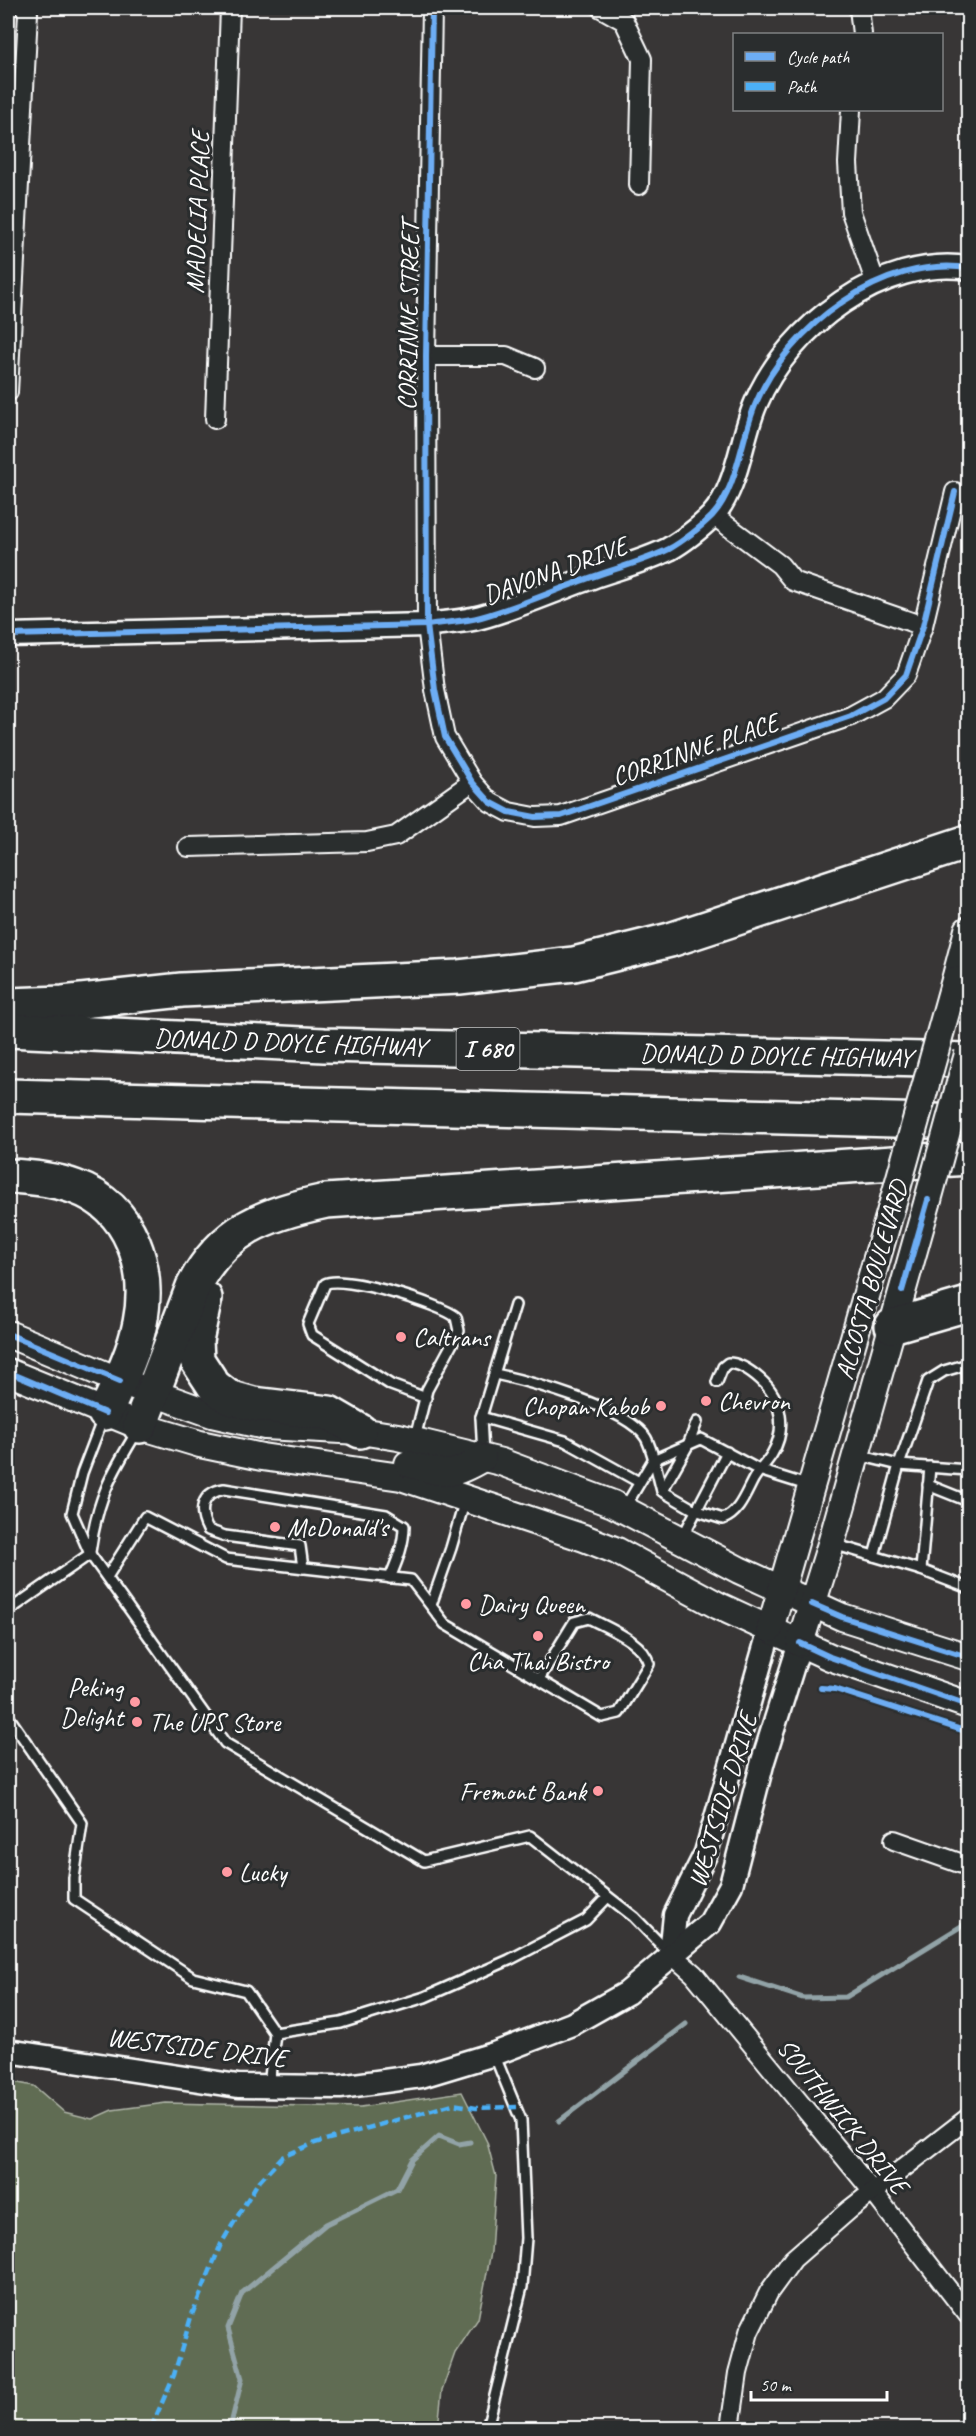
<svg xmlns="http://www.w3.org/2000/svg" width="976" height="2436" font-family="Caveat,sans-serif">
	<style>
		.green { fill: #616c53; stroke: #b0b6a9; stroke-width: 1.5 }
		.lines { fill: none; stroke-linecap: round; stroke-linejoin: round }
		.stream { stroke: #92a3a7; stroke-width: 5 }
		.service-casing { stroke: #fff; stroke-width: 14 }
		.minor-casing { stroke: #fff; stroke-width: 22 }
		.tertiary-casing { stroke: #fff; stroke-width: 27 }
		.secondary-casing { stroke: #fff; stroke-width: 30 }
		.motorway-casing { stroke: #fff; stroke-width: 38 }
		.service { stroke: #2a2d2e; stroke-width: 9 }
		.minor { stroke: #2a2d2e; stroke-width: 18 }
		.tertiary { stroke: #2a2d2e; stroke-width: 22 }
		.secondary { stroke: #2a2d2e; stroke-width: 26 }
		.motorway { stroke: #2a2d2e; stroke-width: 33 }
		.secondary-bridge-casing { stroke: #fff; stroke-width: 30; stroke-linecap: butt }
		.secondary-bridge { stroke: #2a2d2e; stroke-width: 26 }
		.quiet { stroke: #4cb0f7; stroke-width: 4.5; stroke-dasharray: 9 4.5; stroke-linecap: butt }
		.cycleway-casing { stroke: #2a2d2e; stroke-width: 10 }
		.cycleway { stroke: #6dadf4; stroke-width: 6 }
		.poi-dot { fill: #ff9aa2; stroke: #2a2d2e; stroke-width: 2 }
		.labels { text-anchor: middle; stroke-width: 6; stroke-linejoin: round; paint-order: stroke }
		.shield { fill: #2a2d2e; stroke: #bfc0c0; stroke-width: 1.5 }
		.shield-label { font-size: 24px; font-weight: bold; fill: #fff }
		.street-label { font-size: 26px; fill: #fff; stroke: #2a2d2e }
		.poi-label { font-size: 26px; fill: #fff; stroke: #2a2d2e; text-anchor: start }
	</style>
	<rect width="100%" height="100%" fill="#383636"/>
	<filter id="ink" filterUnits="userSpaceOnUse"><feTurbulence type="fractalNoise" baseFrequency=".0167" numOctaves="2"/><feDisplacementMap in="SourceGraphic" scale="12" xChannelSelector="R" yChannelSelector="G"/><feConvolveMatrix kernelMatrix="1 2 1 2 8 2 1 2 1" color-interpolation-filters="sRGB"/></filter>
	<g filter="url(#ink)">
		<polygon class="green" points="8,2081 34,2086 64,2112 92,2119 112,2110 166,2103 361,2107 462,2092 487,2142 496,2176 491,2252 478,2319 455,2353 442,2390 438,2428 8,2428"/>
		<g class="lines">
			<g class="stream">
				<polyline points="739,1977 803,1998 846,1997 968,1922"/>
				<polyline points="559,2121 686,2024"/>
				<polyline points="230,2428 242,2379 228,2328 242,2293 326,2224 397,2189 412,2160 439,2136 459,2144 470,2142"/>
			</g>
			<defs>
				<g id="service">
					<path d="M 495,1374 C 528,1381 628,1408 646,1438 C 654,1453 657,1474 662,1491 L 695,1510 L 723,1519 C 739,1513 745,1495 753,1480 C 758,1471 766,1464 772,1454 C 787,1429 782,1398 760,1379 C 751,1371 740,1363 728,1363 L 723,1367 L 717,1382"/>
					<polyline points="481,1417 565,1441 639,1482"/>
					<path d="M 415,1438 L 427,1390 L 459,1331 L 456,1317 C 441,1304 341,1274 325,1284 L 308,1324 L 312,1335 L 391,1385 L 426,1398"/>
					<polyline points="483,1455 481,1417 515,1305"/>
					<polyline points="858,1455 899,1465 968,1470"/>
					<polyline points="928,1485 968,1501"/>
					<polyline points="662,1491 688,1445 697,1422"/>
					<polyline points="624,1509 653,1460 701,1439 759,1470 810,1486"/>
					<polyline points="682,1538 727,1452"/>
					<polyline points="833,1544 921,1570 968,1588"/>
					<path d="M 90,1552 C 97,1499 111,1474 138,1430"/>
					<polyline points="90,1554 72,1513 82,1473 103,1418"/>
					<polyline points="874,1556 899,1465 928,1381 944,1371 968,1364"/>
					<path d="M 303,1568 L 300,1546 L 225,1536 L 208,1530 C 198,1511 201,1493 224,1489 L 386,1515 L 404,1526 C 404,1545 397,1561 390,1578"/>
					<polyline points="921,1570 930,1467"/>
					<path d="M 107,1577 L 145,1517 L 226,1559 L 411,1580 L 445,1624 L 602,1717 L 619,1713 L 649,1664 C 643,1641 609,1629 589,1618 L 574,1622 L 539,1679"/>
					<polyline points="431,1605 451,1548 465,1500"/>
					<polyline points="8,1611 90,1554 225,1743 424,1861 530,1836 634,1917 669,1953"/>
					<polyline points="8,1716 82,1823 74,1878 74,1899 193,1978 246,1991 275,2033 269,2086"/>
					<polyline points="275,2033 341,2023 425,1997 509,1960 586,1920 608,1897"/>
					<polyline points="487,2428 522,2287 526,2238 521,2120 494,2054"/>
				</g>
				<g id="minor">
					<polyline points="432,8 426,356 427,625 435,690 445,737 472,782 490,802 509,812 535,817 561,816 851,716 884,698 906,675 923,626 955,492"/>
					<polyline points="601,8 624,21 642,59 639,185"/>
					<polyline points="859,8 862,34"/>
					<polyline points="851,110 848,163 851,212 876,284"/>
					<polyline points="426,356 506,356 535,368"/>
					<polyline points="8,392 28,13 25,8"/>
					<polyline points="215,419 230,8"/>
					<polyline points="713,515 780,565 793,581 923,626"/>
					<polyline points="188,847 367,842 396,836 472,782"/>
					<polyline points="894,1840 968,1866"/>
					<polyline points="671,1954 694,1974 873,2192 968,2315"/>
					<polyline points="730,2428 738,2373 749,2332 769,2292 793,2259 849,2210 968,2118"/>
				</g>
				<g id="tertiary">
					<path d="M 8,635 L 427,625 C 444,622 464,622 481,617 C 518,607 555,590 592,577 C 617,568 645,561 669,549 C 682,542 701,527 712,516 C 738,488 741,437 756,403 C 788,327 883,255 968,268"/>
					<polyline points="671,1954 675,1915 706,1853 770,1629"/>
					<polyline points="8,2051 238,2086 340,2087 421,2076 494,2054 572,2024 627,1993 710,1923 731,1885 763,1761 800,1643"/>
				</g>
				<g id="secondary">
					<polyline points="955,980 968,930"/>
					<polyline points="8,1334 120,1381 212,1414 265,1426 360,1431 398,1437 501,1462 613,1504 739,1570 842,1617 968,1657"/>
					<polyline points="8,1372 140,1426 200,1444 262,1457 401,1477 584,1538 617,1551 719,1606 830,1657 968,1705"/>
					<path d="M 408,1464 C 447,1474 447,1479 483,1458"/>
					<polyline points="770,1629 894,1199"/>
					<polyline points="800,1643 831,1544 928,1200"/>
				</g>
				<g id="motorway">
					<polyline points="8,1005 63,1003 182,990 459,977 574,964 670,940 968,842"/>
					<polyline points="8,1030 324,1045 968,1060"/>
					<polyline points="8,1096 968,1122"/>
					<path d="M 8,1176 C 31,1177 53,1179 75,1187 C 132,1207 151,1269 140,1323 C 134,1354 118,1385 105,1413"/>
					<polyline points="205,1298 196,1340 197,1360 214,1386 228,1397 253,1404 329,1413 360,1431"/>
					<polyline points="892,1326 968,1304"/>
					<path d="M 140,1426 L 193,1287 C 223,1229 265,1214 326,1201 L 968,1158"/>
				</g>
			</defs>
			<use href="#service" class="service-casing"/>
			<use href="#minor" class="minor-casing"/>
			<use href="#tertiary" class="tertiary-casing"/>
			<use href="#secondary" class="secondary-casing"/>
			<use href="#motorway" class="motorway-casing"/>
			<use href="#service" class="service"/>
			<use href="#minor" class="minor"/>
			<use href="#tertiary" class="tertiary"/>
			<use href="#secondary" class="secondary"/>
			<use href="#motorway" class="motorway"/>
			<defs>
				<g id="secondary-bridge">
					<polyline points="894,1199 955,980"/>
					<polyline points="928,1200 968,1054"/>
				</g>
			</defs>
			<use href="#secondary-bridge" class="secondary-bridge-casing"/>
			<use href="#secondary-bridge" class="secondary-bridge"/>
			<polyline class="quiet" points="151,2428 174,2375 191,2317 221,2244 257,2184 282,2157 315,2143 453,2104 476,2108 517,2107"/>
			<defs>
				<g id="cycleway">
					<polyline points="432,8 426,356 427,625 435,690 445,737 472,782 490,802 509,812 535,817 561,816 851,716 884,698 906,675 923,626 955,492"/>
					<path d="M 8,635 L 427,625 C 444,622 464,622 481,617 C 518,607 555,590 592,577 C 617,568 645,561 669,549 C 682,542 701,527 712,516 C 738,488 741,437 756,403 C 788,327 883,255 968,268"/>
					<polyline points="902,1291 928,1200"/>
					<polyline points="8,1334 120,1381"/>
					<polyline points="8,1372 105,1413"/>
					<polyline points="812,1604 842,1617 968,1657"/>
					<polyline points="800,1643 830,1657 968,1705"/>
					<polyline points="821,1688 835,1689 968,1732"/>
				</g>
			</defs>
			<use href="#cycleway" class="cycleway-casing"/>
			<use href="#cycleway" class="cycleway"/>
		</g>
	</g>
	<g class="poi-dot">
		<circle cx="401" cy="1337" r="6"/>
		<circle cx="706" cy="1401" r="6"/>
		<circle cx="661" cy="1406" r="6"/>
		<circle cx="275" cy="1527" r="6"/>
		<circle cx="466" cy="1604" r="6"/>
		<circle cx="538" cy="1636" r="6"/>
		<circle cx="135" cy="1702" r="6"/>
		<circle cx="137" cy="1722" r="6"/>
		<circle cx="598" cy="1791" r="6"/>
		<circle cx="227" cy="1872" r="6"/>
	</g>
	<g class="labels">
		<rect class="shield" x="456.5" y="1028" width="63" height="42" rx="4.5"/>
		<g class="shield-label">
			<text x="488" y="1057">I 680</text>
		</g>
		<g class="street-label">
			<text transform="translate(197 212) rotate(-88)" y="9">MADELIA PLACE</text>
			<text transform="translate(408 316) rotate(-89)" y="9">CORRINNE STREET</text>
			<text transform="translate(555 570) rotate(-20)" y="9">DAVONA DRIVE</text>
			<text transform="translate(695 749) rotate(-19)" y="9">CORRINNE PLACE</text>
			<text transform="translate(290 1042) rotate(2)" y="9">DONALD D DOYLE HIGHWAY</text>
			<text transform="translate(776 1055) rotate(1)" y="9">DONALD D DOYLE HIGHWAY</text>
			<text transform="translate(871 1280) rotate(-74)" y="9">ALCOSTA BOULEVARD</text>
			<text transform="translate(722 1800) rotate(-73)" y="9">WESTSIDE DRIVE</text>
			<text transform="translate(197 2047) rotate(7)" y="9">WESTSIDE DRIVE</text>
			<text transform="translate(843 2116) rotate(51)" y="9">SOUTHWICK DRIVE</text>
		</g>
		<g class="poi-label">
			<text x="413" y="1346">Caltrans</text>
			<text x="718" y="1410">Chevron</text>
			<text x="649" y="1415" text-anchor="end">Chopan Kabob</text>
			<text x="287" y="1536">McDonald's</text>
			<text x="478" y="1613">Dairy Queen</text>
			<text x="538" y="1670" text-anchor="middle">Cha Thai Bistro</text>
			<text x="123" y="1696" text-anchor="end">Peking<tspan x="123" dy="30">Delight</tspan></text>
			<text x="149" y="1731">The UPS Store</text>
			<text x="586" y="1800" text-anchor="end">Fremont Bank</text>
			<text x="239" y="1881">Lucky</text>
		</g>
	</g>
	<rect width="976" height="2436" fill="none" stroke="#2a2d2e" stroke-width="30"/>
	<rect x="15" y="15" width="946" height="2406" fill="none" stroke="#fff" stroke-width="2" filter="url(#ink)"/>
	<rect x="733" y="33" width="210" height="78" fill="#2a2d2e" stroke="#7f8182" stroke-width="1.5"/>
	<rect x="745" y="52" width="30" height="9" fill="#6dadf4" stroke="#7f8182" stroke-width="1.5"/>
	<text x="787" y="63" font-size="18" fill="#ffffff">Cycle path</text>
	<rect x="745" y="82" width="30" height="9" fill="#4cb0f7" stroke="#7f8182" stroke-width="1.5"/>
	<text x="787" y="93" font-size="18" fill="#ffffff">Path</text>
	<path d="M751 2391v9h136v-9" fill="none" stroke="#ffffff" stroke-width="3"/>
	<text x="760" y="2391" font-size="18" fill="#ffffff" stroke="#2a2d2e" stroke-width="4.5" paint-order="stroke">50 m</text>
</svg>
